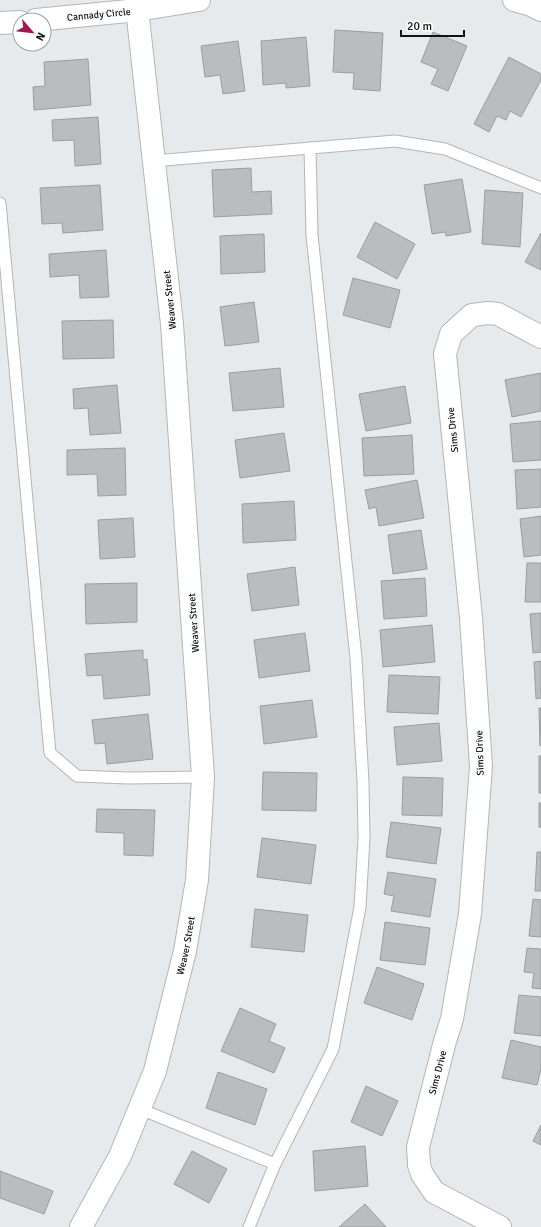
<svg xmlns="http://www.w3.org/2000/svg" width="541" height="1227" font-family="Signika,sans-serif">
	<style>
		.building { fill: #b9bdbf; stroke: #9a9ea0 }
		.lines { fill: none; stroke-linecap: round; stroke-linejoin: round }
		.lane-casing { stroke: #b2b6b7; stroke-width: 13 }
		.street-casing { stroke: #b2b6b7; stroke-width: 24 }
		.secondary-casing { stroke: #b2b6b7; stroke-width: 24 }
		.lane { stroke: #fff; stroke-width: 11 }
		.street { stroke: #fff; stroke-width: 22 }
		.secondary { stroke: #fff; stroke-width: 22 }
		.labels { text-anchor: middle; stroke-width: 3.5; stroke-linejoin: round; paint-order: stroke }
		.street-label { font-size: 10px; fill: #111313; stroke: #fff }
	</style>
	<rect width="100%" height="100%" fill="#e6eaec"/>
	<g class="building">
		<polygon points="335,30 383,33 380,91 353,89 354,73 333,72"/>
		<polygon points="433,32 467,46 448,91 431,84 438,69 421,62"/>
		<polygon points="306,37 310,86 286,88 286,83 263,85 261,41"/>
		<polygon points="238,41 245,91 223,94 220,75 205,77 201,46"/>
		<polygon points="509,57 541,74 541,80 521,117 510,111 506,120 497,116 489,132 474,124"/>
		<polygon points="88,59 91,105 34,110 33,87 45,86 44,62"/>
		<polygon points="98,117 101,164 75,166 74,140 53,141 52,120"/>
		<polygon points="251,168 252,192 271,191 272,214 214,217 212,170"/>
		<polygon points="462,179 471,232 446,236 445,232 432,234 424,185"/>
		<polygon points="100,185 103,230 63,233 62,223 42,224 40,188"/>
		<polygon points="485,190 523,193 520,247 482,244"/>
		<polygon points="375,222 415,244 397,279 357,257"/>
		<polygon points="541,233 541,270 525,262"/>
		<polygon points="264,234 265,272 221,274 220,236"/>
		<polygon points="106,250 109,297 80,298 79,275 50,277 49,254"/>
		<polygon points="353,278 400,290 390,328 343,315"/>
		<polygon points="254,302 259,342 225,346 220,307"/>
		<polygon points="113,320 114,358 63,359 62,321"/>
		<polygon points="280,368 284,407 233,411 229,373"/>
		<polygon points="541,373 541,411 512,417 505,380"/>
		<polygon points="117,385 121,433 90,435 88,408 74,409 73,389"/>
		<polygon points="405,386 411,423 366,431 359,394"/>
		<polygon points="541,421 541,460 513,462 510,424"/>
		<polygon points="284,433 290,471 240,478 235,440"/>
		<polygon points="412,435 414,474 364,476 362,438"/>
		<polygon points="125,448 126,495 98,496 97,474 67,475 67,450"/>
		<polygon points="541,469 541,507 517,509 515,470"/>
		<polygon points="417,480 424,518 379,526 376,507 369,509 365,490"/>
		<polygon points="294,501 296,540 243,543 242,504"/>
		<polygon points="541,516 541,555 524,557 520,519"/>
		<polygon points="133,518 135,557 100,559 98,520"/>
		<polygon points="421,530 427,569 393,574 388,535"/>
		<polygon points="527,563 541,563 541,602 525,602"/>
		<polygon points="295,567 299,605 252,611 247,574"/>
		<polygon points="425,578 427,616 384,619 381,581"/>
		<polygon points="137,583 137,622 86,624 85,584"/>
		<polygon points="541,613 541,652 533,653 530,614"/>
		<polygon points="432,625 435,662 383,667 380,630"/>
		<polygon points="305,633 310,671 259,678 254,640"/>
		<polygon points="143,650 143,660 147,659 150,695 104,699 102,675 87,676 85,654"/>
		<polygon points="541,661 541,698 536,699 534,662"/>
		<polygon points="389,675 440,677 438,714 387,712"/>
		<polygon points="312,700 317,737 264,744 260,706"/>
		<polygon points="539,708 541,708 540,746"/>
		<polygon points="148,714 153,759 107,764 105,743 95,744 92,720"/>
		<polygon points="439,723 442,761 397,765 394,727"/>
		<rect x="539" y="756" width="2" height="37"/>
		<polygon points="263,772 317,773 316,811 262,810"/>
		<polygon points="403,777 443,778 442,816 402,815"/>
		<rect x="539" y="803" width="2" height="24"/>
		<polygon points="97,809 155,810 153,856 124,855 124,833 96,832"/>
		<polygon points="391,822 441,828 436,864 386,857"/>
		<polygon points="262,838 316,845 311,884 257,877"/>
		<polygon points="537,852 541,852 541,891 535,891"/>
		<polygon points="388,872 436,879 430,917 391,911 394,896 384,894"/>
		<polygon points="533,899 541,900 541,937 529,936"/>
		<polygon points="255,909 308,915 304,952 251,947"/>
		<polygon points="385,922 430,928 425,965 380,960"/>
		<polygon points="527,948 541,949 541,989 532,988 534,973 524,972"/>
		<polygon points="377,967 424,984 412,1020 364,1003"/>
		<polygon points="519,995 541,997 541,1036 514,1033"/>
		<polygon points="240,1008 276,1024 269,1041 285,1048 274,1073 221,1051"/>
		<polygon points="511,1040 541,1047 541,1069 537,1085 502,1078"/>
		<polygon points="218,1072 267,1089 255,1125 206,1108"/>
		<polygon points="366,1086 398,1101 382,1136 351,1122"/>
		<polygon points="541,1125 541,1145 533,1141"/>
		<polygon points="365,1146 368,1186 315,1191 313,1151"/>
		<polygon points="192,1151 227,1169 209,1203 174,1184"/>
		<polygon points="0,1171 53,1191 44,1214 0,1198"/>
		<polygon points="365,1204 386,1227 339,1227"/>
	</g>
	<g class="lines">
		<defs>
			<g id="lane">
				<polyline points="153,161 395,141 445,149 541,188"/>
				<polyline points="0,203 50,753 77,776 128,778 203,777"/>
				<polyline points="140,1109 275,1164"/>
				<polyline points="249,1227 275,1164 333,1049 360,907 364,838 363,782 356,658 312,235 310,148"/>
			</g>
			<g id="street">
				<path id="s1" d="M 36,20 L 138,10"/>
				<polyline points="0,23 20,22"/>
				<path id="s2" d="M 500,1227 L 434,1192 L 422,1174 L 419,1165 L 418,1147 L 445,1041 L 452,1019 L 470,914 L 481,766 L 471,618 L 445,354 L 451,334 L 472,315 L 488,313 L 498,314 L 541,337"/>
			</g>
			<g id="secondary">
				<polyline points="514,0 531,5 541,10"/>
				<polyline points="138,10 199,0"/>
				<path id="s3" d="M 81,1227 L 120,1156 L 155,1071 L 185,951 L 197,880 L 203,777 L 172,324 L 136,0"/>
			</g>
		</defs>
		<use href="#lane" class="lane-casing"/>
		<use href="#street" class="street-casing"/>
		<use href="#secondary" class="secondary-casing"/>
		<use href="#lane" class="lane"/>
		<use href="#street" class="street"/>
		<use href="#secondary" class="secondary"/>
	</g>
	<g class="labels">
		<g class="street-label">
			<text dy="4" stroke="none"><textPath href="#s1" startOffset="63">Cannady Circle</textPath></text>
			<text transform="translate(169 300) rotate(-96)" y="4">Weaver Street</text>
			<text transform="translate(452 430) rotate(-96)" y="4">Sims Drive</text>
			<text transform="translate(193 623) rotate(-94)" y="4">Weaver Street</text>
			<text transform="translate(479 753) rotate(-92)" y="4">Sims Drive</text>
			<text dy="4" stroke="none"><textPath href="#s3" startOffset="302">Weaver Street</textPath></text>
			<text dy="4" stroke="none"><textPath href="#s2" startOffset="201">Sims Drive</textPath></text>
		</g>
	</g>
	<g transform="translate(32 32) rotate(118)"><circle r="19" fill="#ffffff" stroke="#a0a1a1"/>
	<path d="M0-3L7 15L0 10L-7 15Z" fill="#a51455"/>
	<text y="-6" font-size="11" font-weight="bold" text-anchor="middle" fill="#111313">N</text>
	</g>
	<path d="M401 30v6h63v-6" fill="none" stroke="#111313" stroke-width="2"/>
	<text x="407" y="30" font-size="12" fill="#111313" stroke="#ffffff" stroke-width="3" paint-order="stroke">20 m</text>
</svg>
